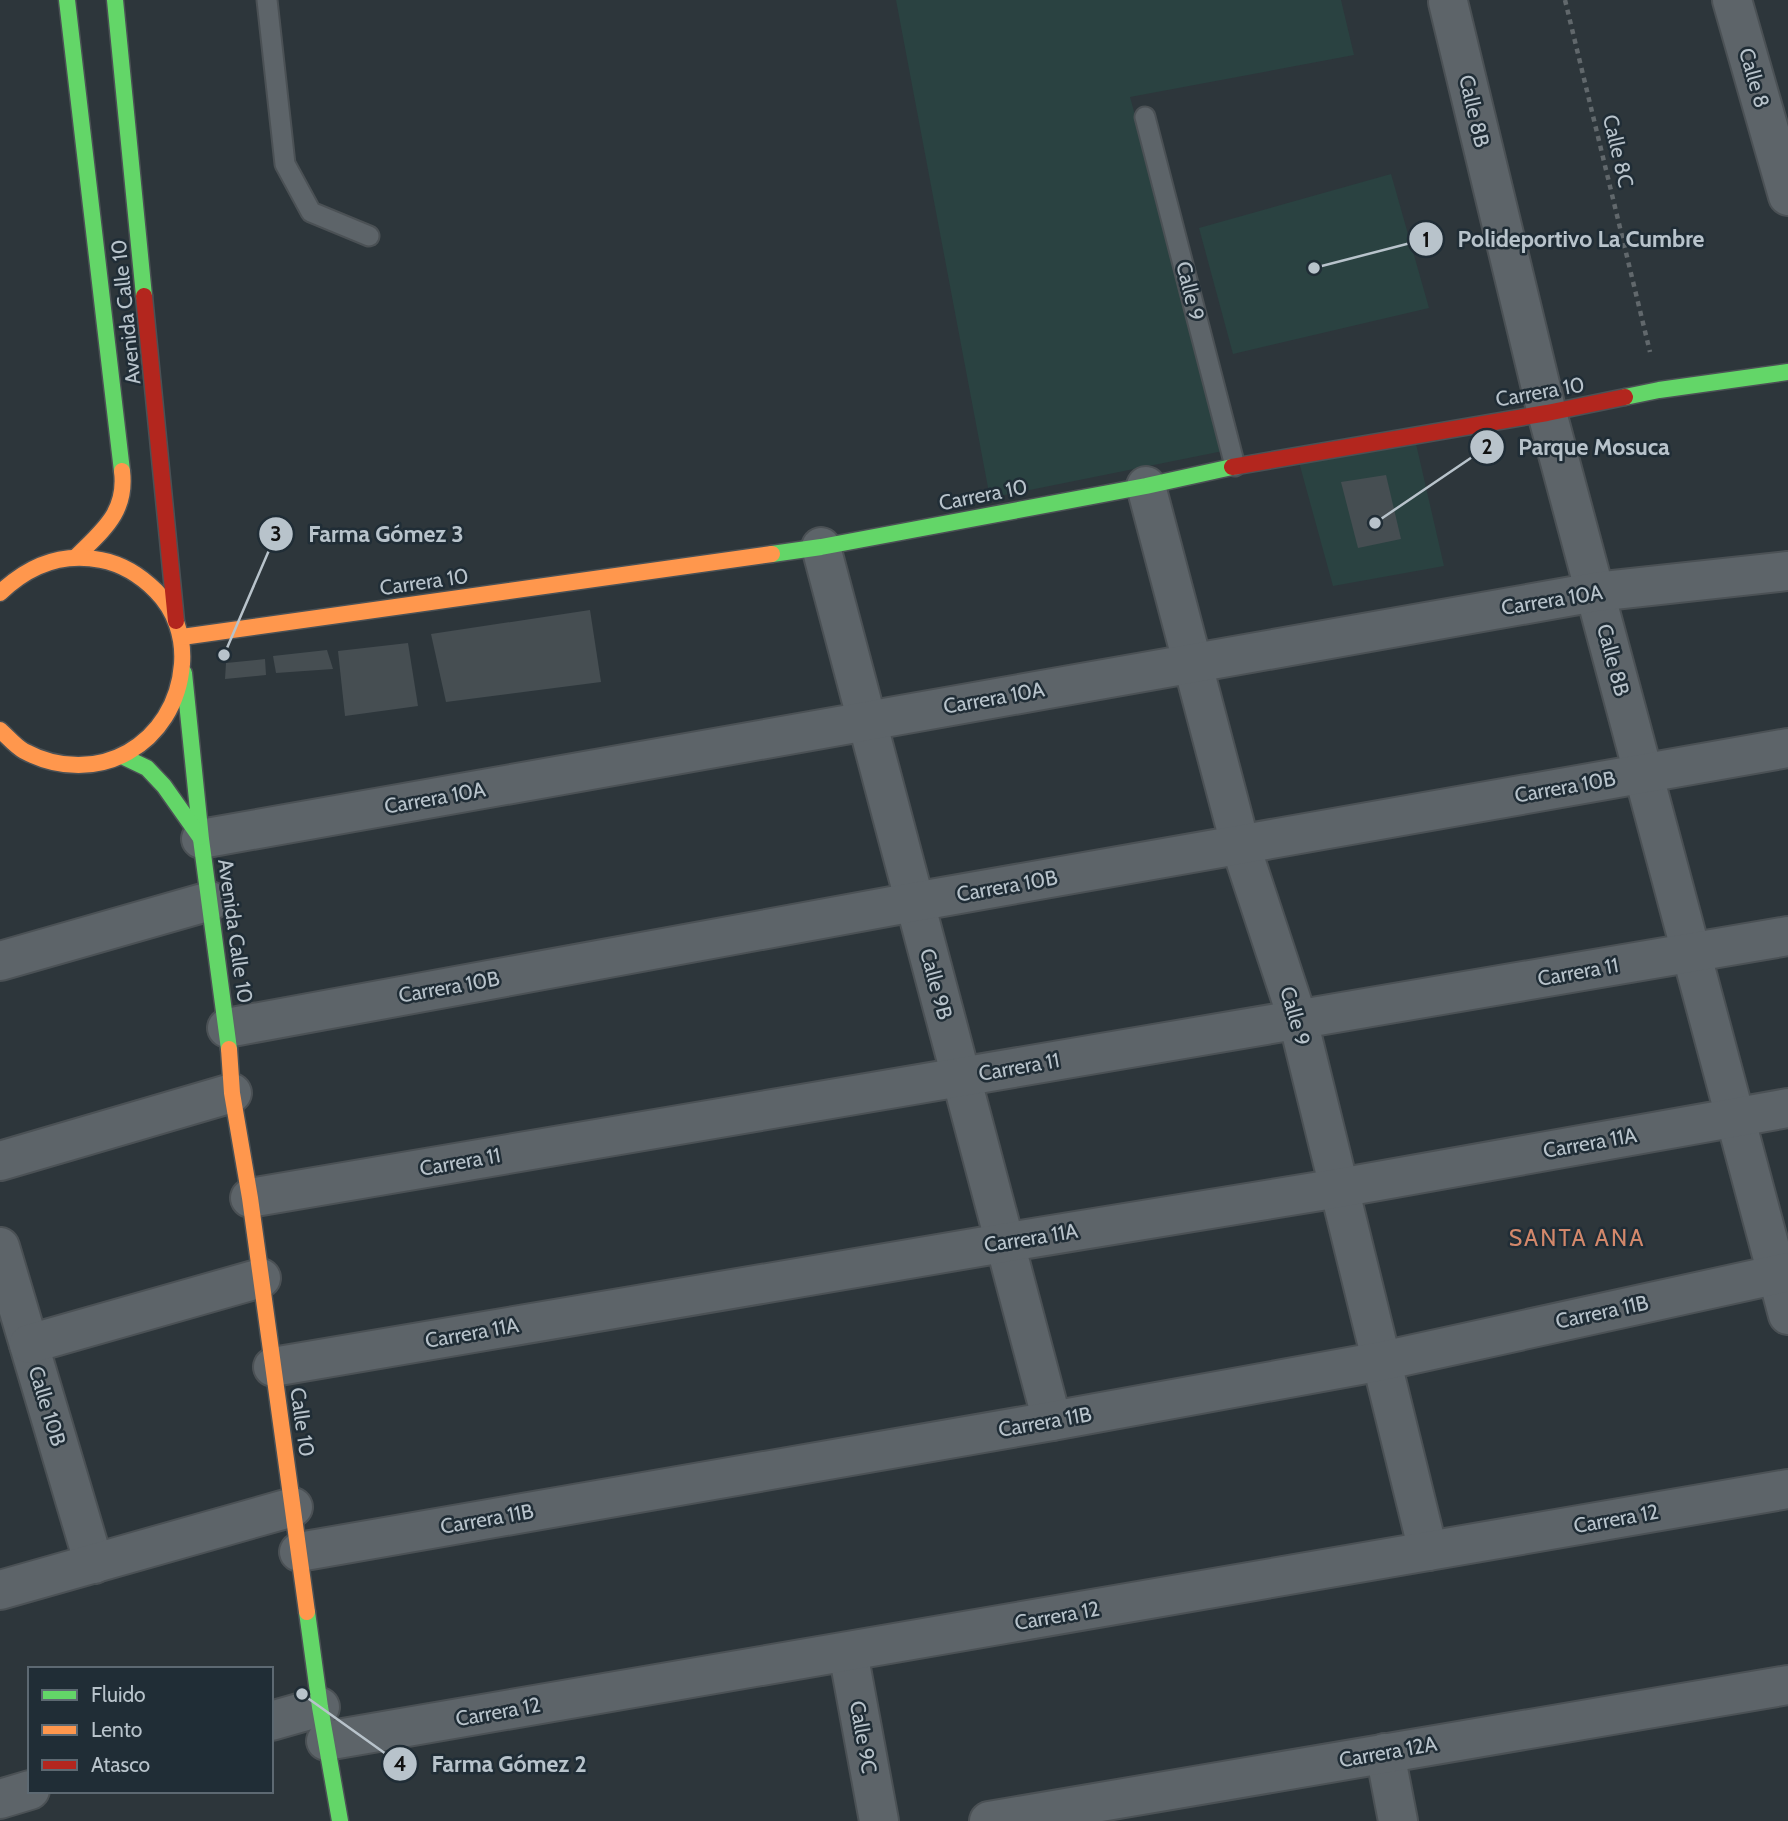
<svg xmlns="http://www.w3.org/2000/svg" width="1788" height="1821" font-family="Cabin,sans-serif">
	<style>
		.green { fill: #2a4241 }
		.building { fill: #464e52 }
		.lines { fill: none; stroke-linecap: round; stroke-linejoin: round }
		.lane-casing { stroke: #4b5155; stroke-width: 23 }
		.street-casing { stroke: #4b5155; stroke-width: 42 }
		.fast-casing { stroke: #4b5155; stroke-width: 19 }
		.slow-casing { stroke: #4b5155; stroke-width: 19 }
		.jam-casing { stroke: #4b5155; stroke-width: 19 }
		.path { stroke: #61686c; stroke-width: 4.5; stroke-dasharray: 5 5; stroke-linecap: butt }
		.lane { stroke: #5d6469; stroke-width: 19 }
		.street { stroke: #5d6469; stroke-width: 38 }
		.fast { stroke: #63d668; stroke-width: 16 }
		.slow { stroke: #ff974d; stroke-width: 16 }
		.jam { stroke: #b3261e; stroke-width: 16 }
		.labels { text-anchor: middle; stroke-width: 5; stroke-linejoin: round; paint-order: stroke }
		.street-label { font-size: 21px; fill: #b8c3cb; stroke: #202d36 }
		.neighbourhood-label { font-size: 23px; letter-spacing: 2px; fill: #d3886b; stroke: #202d36 }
		.leader { fill: none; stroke: #b8c3cb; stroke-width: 2.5 }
		.callout-dot { fill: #b8c3cb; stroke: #202d36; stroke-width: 2.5 }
		.mark-label { font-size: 21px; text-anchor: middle; font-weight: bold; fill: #111 }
		.callout-label { font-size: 23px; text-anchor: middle; font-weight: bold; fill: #b8c3cb; stroke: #202d36; stroke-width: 5; stroke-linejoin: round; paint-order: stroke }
	</style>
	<rect width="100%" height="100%" fill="#2d363b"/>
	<g class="green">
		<polygon points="896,0 1341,0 1354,55 1130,97 1228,450 990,498"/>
		<polygon points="1391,174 1429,308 1233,354 1199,228"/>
		<polygon points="1414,435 1444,566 1333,586 1297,455"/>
	</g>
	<g class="building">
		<polygon points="1386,475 1401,539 1358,548 1341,482"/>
		<polygon points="590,610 601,682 446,702 431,634"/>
		<polygon points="408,643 418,706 345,716 338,651"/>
		<polygon points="327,650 333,669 276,673 273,656"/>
		<polygon points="265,659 266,675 225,679 226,663"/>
	</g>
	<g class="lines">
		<defs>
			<g id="lane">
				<polyline points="267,0 285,164 311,212 369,236"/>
				<polyline points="1145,117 1235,466"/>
			</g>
			<g id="street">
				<polyline points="1732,0 1788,196"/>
				<polyline points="1448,2 1547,413 1788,1315"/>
				<polyline points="1146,486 1240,844 1298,1020 1428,1551"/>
				<polyline points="821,547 1052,1421"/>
				<polyline points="201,839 1595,592 1788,571"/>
				<polyline points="0,961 210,901"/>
				<polyline points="227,1028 914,902 1788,748"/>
				<polyline points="0,1161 232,1093"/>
				<polyline points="250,1198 1788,936"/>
				<polyline points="0,1247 94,1564"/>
				<polyline points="29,1344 261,1278"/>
				<polyline points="273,1367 1003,1243 1339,1188 1788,1108"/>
				<polyline points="299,1552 1052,1421 1382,1361 1788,1272"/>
				<polyline points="0,1590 293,1507"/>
				<polyline points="848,1652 879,1821"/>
				<polyline points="271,1721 320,1707"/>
				<polyline points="326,1741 1788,1489"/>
				<polyline points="1385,1753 1398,1821"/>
				<polyline points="0,1799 30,1790"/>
				<polyline points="989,1821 1788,1685"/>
			</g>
			<g id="fast">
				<polyline points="67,0 122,471"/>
				<polyline points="115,0 144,296"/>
				<polyline points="1625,397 1659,390 1788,372"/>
				<polyline points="772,554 821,547 1146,486 1232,467"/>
				<polyline points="184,673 201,839 229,1049"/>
				<polyline points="124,757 147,768 164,786 200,837"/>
				<polyline points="307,1612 320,1707 340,1821"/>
			</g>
			<g id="slow">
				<path d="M 77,556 C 103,530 127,512 122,471"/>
				<path d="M 0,593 C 28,566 62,552 101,560 C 122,564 141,576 156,591 C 175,610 184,637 182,664 C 176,744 97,790 24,751 C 15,746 8,737 0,730"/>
				<polyline points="182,637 772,554"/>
				<polyline points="229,1049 232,1093 250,1198 307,1612"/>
			</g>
			<g id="jam">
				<polyline points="144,296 176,621"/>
				<polyline points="1232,467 1547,413 1625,397"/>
			</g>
		</defs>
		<use href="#lane" class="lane-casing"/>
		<use href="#street" class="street-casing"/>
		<use href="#fast" class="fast-casing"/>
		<use href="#slow" class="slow-casing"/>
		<use href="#jam" class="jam-casing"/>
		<polyline class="path" points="1565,0 1650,352"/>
		<use href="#lane" class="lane"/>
		<use href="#street" class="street"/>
		<use href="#fast" class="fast"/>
		<use href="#slow" class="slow"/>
		<use href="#jam" class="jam"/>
	</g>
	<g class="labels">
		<g class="street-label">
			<text transform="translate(1754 78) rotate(74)" y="7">Calle 8</text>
			<text transform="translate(1474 111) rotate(77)" y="7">Calle 8B</text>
			<text transform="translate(1618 151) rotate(77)" y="7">Calle 8C</text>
			<text transform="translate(1190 291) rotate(76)" y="7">Calle 9</text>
			<text transform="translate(126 312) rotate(-96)" y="7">Avenida Calle 10</text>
			<text transform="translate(1540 392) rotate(-10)" y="7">Carrera 10</text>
			<text transform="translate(983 495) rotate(-11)" y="7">Carrera 10</text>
			<text transform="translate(424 582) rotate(-8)" y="7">Carrera 10</text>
			<text transform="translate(1552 600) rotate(-9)" y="7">Carrera 10A</text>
			<text transform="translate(1613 660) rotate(75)" y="7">Calle 8B</text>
			<text transform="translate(994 698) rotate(-10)" y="7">Carrera 10A</text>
			<text transform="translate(1565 787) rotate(-10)" y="7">Carrera 10B</text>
			<text transform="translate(435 798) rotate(-10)" y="7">Carrera 10A</text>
			<text transform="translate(1007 886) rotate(-10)" y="7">Carrera 10B</text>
			<text transform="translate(235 931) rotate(82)" y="7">Avenida Calle 10</text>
			<text transform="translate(1578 972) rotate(-10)" y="7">Carrera 11</text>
			<text transform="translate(936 984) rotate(75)" y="7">Calle 9B</text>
			<text transform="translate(449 987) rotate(-10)" y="7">Carrera 10B</text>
			<text transform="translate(1295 1016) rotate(74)" y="7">Calle 9</text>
			<text transform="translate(1019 1067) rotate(-10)" y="7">Carrera 11</text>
			<text transform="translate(1590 1143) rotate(-10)" y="7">Carrera 11A</text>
			<text transform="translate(460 1162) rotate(-10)" y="7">Carrera 11</text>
			<text transform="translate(1031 1238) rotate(-9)" y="7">Carrera 11A</text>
			<text transform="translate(1602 1312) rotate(-12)" y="7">Carrera 11B</text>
			<text transform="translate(472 1333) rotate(-10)" y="7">Carrera 11A</text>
			<text transform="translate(47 1406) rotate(73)" y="7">Calle 10B</text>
			<text transform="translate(302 1422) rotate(82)" y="7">Calle 10</text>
			<text transform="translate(1045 1422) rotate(-10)" y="7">Carrera 11B</text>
			<text transform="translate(487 1519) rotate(-10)" y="7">Carrera 11B</text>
			<text transform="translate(1616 1519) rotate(-10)" y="7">Carrera 12</text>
			<text transform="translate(1057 1616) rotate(-10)" y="7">Carrera 12</text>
			<text transform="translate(498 1712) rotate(-10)" y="7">Carrera 12</text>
			<text transform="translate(863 1737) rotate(80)" y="7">Calle 9C</text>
			<text transform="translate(1388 1752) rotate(-10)" y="7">Carrera 12A</text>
		</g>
		<g class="neighbourhood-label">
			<text x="1577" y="1246">SANTA ANA</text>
		</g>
	</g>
	<path class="leader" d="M1314 268L1426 239M1375 523L1487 447M224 655L276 534M302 1694L400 1764"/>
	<g class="callout-dot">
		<circle cx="1314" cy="268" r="7"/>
		<circle cx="1375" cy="523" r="7"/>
		<circle cx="224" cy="655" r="7"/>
		<circle cx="302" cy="1694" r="7"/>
		<circle cx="1426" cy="239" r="18"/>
		<circle cx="1487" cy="447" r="18"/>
		<circle cx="276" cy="534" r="18"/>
		<circle cx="400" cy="1764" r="18"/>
	</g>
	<g class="mark-label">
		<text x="1426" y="247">1</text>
		<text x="1487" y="454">2</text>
		<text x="276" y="541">3</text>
		<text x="400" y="1771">4</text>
	</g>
	<g class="callout-label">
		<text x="1581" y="247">Polideportivo La Cumbre</text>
		<text x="1594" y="455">Parque Mosuca</text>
		<text x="386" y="542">Farma Gómez 3</text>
		<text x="509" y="1772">Farma Gómez 2</text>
	</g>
	<rect x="28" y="1667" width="245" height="126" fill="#202d36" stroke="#5d6972" stroke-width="2"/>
	<rect x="42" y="1690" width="35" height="10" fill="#63d668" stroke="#5d6972" stroke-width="2"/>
	<text x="91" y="1702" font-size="21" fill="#b8c3cb">Fluido</text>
	<rect x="42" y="1725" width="35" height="10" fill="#ff974d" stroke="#5d6972" stroke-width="2"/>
	<text x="91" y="1737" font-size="21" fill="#b8c3cb">Lento</text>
	<rect x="42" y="1760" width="35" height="10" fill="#b3261e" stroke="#5d6972" stroke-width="2"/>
	<text x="91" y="1772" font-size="21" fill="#b8c3cb">Atasco</text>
</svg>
